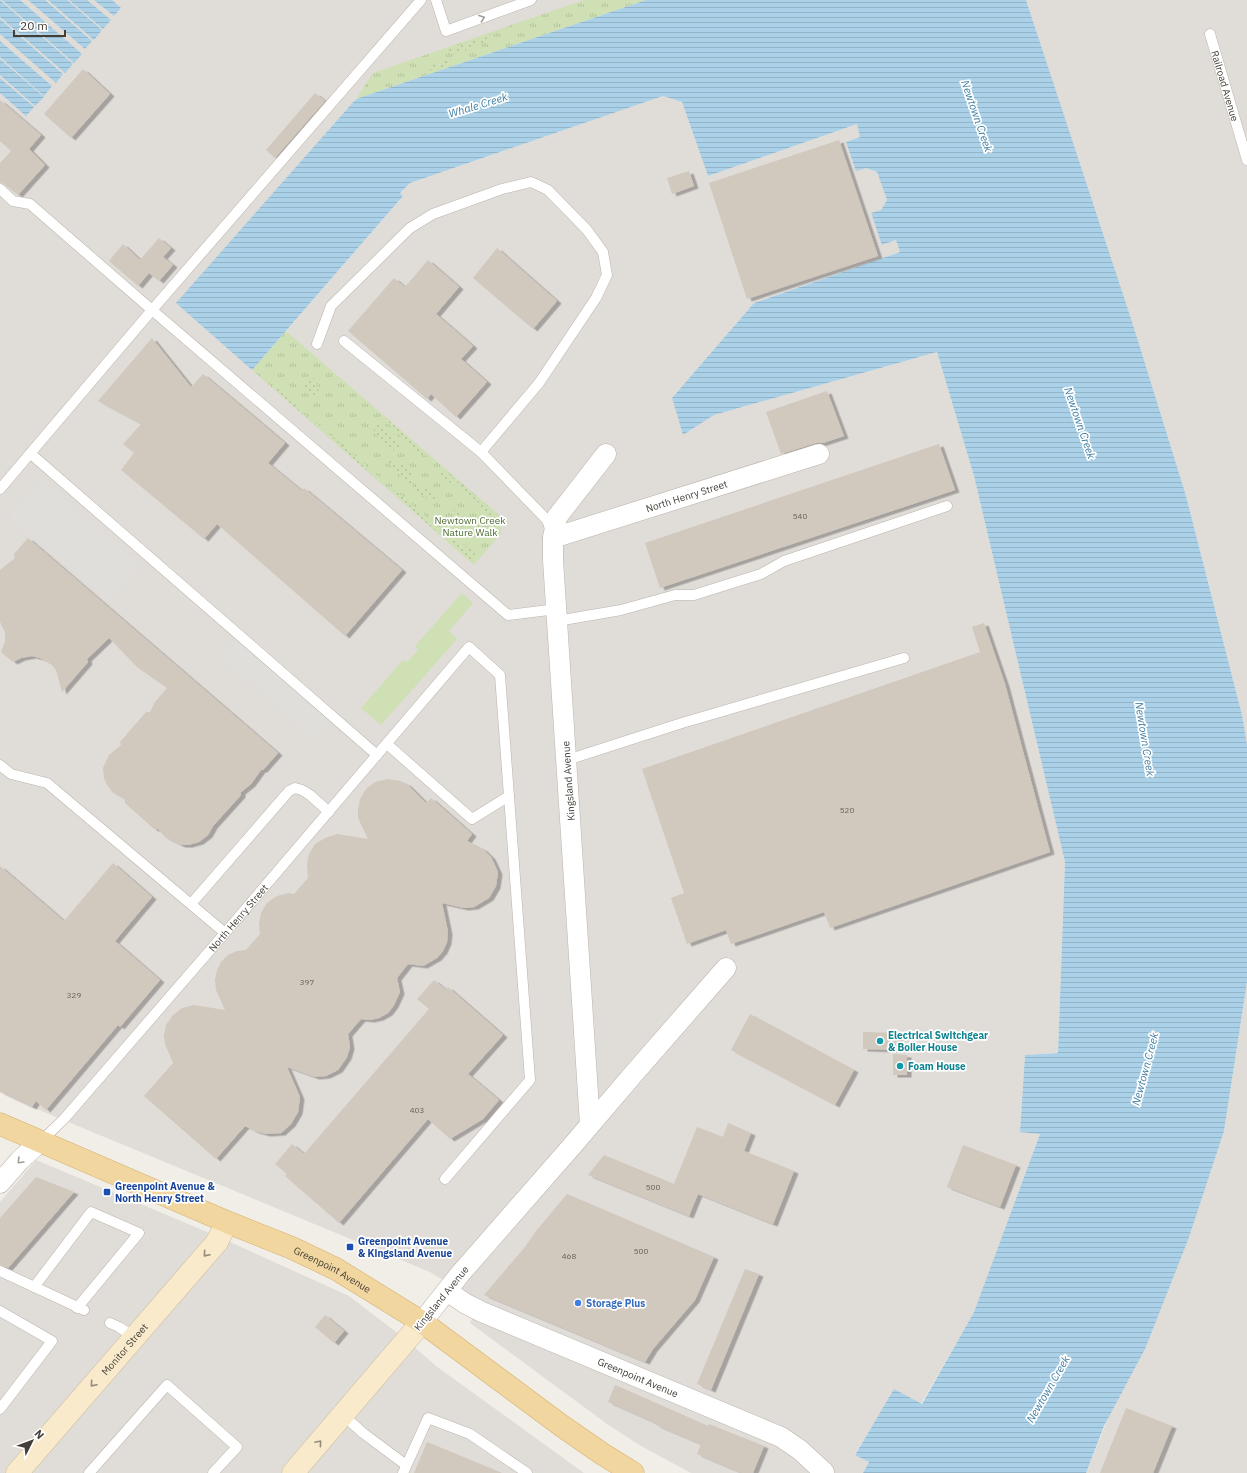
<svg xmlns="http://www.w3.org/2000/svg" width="1247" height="1473" font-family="'IBM Plex Sans',sans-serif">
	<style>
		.industrial { fill: #e0dcd8 }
		.grass { fill: #cfe0b4 }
		.park { fill: url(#park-tufts) }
		.garden { fill: url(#garden-dots) }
		.parking { fill: #e0dedb }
		.water { fill: url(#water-rules) }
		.building { fill: #d1c8be; filter: url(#shadow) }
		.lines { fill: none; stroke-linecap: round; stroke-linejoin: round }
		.lane-casing { stroke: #bbb4ab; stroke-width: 11 }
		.street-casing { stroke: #bbb4ab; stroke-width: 21 }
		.secondary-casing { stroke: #cbbc9c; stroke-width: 23 }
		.primary-casing { stroke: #d4b171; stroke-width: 23 }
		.lane { stroke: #fff; stroke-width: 10 }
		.street { stroke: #fff; stroke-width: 20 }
		.secondary { stroke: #f8eaca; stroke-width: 22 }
		.primary { stroke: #f1d69f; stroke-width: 22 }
		.oneway { stroke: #a19e9b }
		.oneway2 { stroke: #948b79 }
		.culture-dot { fill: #0f9aa8; stroke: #fff; stroke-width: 1.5 }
		.transit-dot { fill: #1a4fb4; stroke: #fff; stroke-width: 1.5 }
		.shop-dot { fill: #3f7fe0; stroke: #fff; stroke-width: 1.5 }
		.labels { text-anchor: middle; stroke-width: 3.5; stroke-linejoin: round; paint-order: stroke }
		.number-label { font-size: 8px; fill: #666059 }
		.street-label { font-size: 10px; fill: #433e37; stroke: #fff }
		.park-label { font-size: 10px; fill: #4b6d31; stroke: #fff }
		.culture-label { font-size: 10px; font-weight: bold; fill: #0d838f; stroke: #fff; text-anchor: start }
		.transit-label { font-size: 10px; font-weight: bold; fill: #164399; stroke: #fff; text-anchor: start }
		.shop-label { font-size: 10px; font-weight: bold; fill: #366cbe; stroke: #fff; text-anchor: start }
		.water-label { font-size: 11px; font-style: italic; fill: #3d7da1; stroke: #fff }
	</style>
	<defs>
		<pattern id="park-tufts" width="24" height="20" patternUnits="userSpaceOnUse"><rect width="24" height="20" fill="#cfe0b4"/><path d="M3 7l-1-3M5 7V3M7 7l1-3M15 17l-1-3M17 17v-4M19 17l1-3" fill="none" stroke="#b3c19b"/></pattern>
		<pattern id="garden-dots" width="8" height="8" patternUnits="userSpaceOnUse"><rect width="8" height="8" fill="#cfe0b4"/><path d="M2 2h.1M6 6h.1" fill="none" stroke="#b3c19b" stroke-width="1.8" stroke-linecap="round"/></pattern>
		<pattern id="water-rules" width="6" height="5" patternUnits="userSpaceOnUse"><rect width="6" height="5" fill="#aad1e7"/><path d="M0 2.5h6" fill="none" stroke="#94b4c7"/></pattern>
		<filter id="shadow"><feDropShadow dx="4.5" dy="2.5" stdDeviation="0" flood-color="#0004"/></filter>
	</defs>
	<rect width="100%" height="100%" fill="#f1ede7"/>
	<g class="industrial">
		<polygon points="0,0 642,0 355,99 262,359 403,196 400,193 410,183 663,96 682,102 708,176 857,124 861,137 846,142 866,168 877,172 887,200 881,210 871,214 883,245 896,240 900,252 754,303 672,398 683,435 714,415 937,352 974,476 1065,862 1058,1053 1025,1055 1020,1131 1040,1134 974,1312 921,1404 894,1390 855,1454 869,1462 863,1473 691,1473 641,1446 607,1424 470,1323 480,1303 430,1272 32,1107 0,1092"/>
		<polygon points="1026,0 1247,0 1247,753 1242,715 1186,496"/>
		<polygon points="1247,982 1247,1473 1086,1473 1224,1131"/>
		<polygon points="36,1160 219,1237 349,1296 409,1342 436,1366 584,1473 0,1473 0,1202"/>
	</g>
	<polygon class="grass" points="462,593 473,603 449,631 457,639 381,725 361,708 403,660 407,662 418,650 415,646"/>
	<g class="park">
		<polygon points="584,0 646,0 356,99 373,73"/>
		<polygon points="286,331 500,516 501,533 474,565 252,370"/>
	</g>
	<g class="garden">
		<polygon points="494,33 489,41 458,53 452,53 448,49"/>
		<polygon points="452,58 451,65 430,72 430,66"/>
		<path d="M 309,376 L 312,377 L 315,379 C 316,386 321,390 318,398 L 310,392 L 304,390 L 301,385 Z"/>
		<path d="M 280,386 L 287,397 L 309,419 L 319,425 L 366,465 L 367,469 L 380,477 L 379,479 C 384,485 389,489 396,491 L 442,530 L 447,539 L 461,543 L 479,555 L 472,563 L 275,390 Z"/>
		<polygon points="386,418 429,456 428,457 425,455 419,455 417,452 409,447 404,440 385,420"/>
		<path d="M 375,423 L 380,423 C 387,429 396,435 400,444 L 398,449 L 395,448 L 393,451 C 383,444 375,438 373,426 Z"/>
		<path d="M 391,460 L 402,465 L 412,473 C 408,483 414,491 425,486 C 431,491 436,496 436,504 L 415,491 L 390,465 L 389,462 Z"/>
		<path d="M 440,466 L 500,517 L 500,530 C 492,527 489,520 485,512 L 482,511 L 481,506 L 477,501 L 443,478 L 439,468 Z"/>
		<path d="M 453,510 C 468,513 476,521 484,533 L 452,514 Z"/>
		<path d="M 449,516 C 459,520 476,528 480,537 L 464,532 L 458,528 L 448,519 Z"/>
	</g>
	<g class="parking">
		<polygon points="42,480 139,565 108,601 10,517"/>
		<polygon points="239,636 331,716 313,737 221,657"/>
	</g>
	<g class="water">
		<polygon points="0,0 73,64 65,73 0,17"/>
		<polygon points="2,0 20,0 82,54 74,63"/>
		<polygon points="28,0 45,0 92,41 85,49"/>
		<polygon points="48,0 67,0 102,30 94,40"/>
		<polygon points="69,0 87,0 111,20 103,29"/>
		<polygon points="94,0 112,0 121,8 114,16"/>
		<polygon points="646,0 1026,0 1133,325 1186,496 1242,715 1247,745 1247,982 1224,1131 1188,1240 1145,1349 1104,1426 1086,1473 863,1473 869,1462 855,1455 894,1389 922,1404 974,1312 1040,1134 1020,1132 1025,1055 1058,1053 1065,862 974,476 937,352 714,415 683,435 672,398 754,303 900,252 896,240 882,245 871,213 881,210 887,200 877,172 866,168 856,171 846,142 860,137 857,124 708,176 682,102 663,96 410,183 400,193 403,196 252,370 176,303 356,99"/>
		<polygon points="0,19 63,74 56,83 0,34"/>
		<polygon points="0,41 52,86 44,96 0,57"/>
		<polygon points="0,59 44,97 35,106 0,75"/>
		<polygon points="0,78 34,107 26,116 0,93"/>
	</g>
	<g class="building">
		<polygon points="83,69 110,94 71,138 44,114"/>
		<polygon points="315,93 325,101 275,158 266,150"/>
		<polygon points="0,100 41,135 29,149 45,165 18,195 4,184 0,182 0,163 11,151 0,141"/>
		<polygon points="839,140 878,256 747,299 709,183"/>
		<polygon points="689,171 694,186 672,194 667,178"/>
		<polygon points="159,238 171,248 163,257 173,265 159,281 149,273 138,286 109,261 123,244 140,260"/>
		<polygon points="497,248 557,301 533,329 473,278"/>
		<polygon points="428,260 459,287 436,314 473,346 461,359 487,382 456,417 431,394 427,399 348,331 394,278 405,287"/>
		<polygon points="152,338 191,387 203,374 285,443 268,463 302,491 304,488 402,570 345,636 217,524 204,539 121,470 134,453 123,444 141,424 98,401"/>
		<polygon points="827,391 844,436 823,443 816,443 781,454 766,412"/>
		<polygon points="939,444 955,490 660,588 645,543"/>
		<polygon points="28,538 278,753 263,770 261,770 251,784 241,792 241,795 213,826 208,835 199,842 188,845 181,845 166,838 158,829 154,829 125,803 125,799 112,792 106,783 104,778 103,768 109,755 121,745 120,742 146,712 150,712 155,702 167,688 137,667 109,638 87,659 88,662 62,692 56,670 50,663 40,658 32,656 21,658 13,662 1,652 5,642 5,632 0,622 0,570 15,558 14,554"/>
		<polygon points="984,623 1005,684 1050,852 830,928 824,912 731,944 726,930 687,944 671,898 684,893 642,769 980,652 972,627"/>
		<polygon points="388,779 400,781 407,784 426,803 431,798 472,834 467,841 483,849 491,857 498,872 496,886 489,898 474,907 464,908 442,903 448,932 447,942 443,951 437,958 423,966 408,964 397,978 400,992 394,1005 388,1013 379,1018 370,1020 361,1019 348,1034 350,1047 347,1057 338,1070 326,1076 315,1077 287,1067 300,1097 298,1112 291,1124 281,1133 266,1134 255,1131 245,1126 216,1159 144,1096 173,1063 165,1044 164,1036 166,1025 173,1015 182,1008 194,1005 225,1010 216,990 215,980 217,970 221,962 228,955 237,951 246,950 260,934 259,924 261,913 267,903 277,896 289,893 294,894 308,878 307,865 309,854 315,844 325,838 337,834 368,839 358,818 358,810 360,799 366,789 375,782"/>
		<polygon points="113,863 152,897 115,941 160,980 120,1027 118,1025 46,1110 36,1101 32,1107 0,1092 0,866 64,921"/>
		<polygon points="434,980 446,990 448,987 503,1035 468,1074 499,1100 483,1119 450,1139 428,1119 339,1223 285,1176 287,1174 275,1164 292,1144 304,1154 429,1009 417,999"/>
		<polygon points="750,1014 854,1070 835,1105 731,1050"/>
		<polygon points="863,1032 898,1033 897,1050 863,1049"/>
		<polygon points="893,1054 907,1055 907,1075 893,1075"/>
		<polygon points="728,1123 751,1133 744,1151 794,1171 773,1224 698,1194 689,1216 588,1175 604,1155 674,1184 697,1127 723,1137"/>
		<polygon points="963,1145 1016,1165 1000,1207 947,1187"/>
		<polygon points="36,1177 74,1192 8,1268 0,1265 0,1218"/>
		<polygon points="567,1194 714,1257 695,1300 653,1349 645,1362 484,1295 525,1247 536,1231"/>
		<polygon points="745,1269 759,1274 711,1390 697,1384"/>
		<polygon points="325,1315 344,1331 334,1343 315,1327"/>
		<polygon points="615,1385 708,1426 709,1424 764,1446 753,1473 742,1473 697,1454 701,1444 656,1425 656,1423 608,1402"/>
		<polygon points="1126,1408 1172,1426 1153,1473 1100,1473"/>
		<polygon points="427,1442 502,1473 414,1473"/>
	</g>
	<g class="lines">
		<defs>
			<g id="lane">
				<polyline points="436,0 446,31 531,0"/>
				<path id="s1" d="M 1210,34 L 1247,160"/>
				<polyline points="0,189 13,201 30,204 152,310 508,615 557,609"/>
				<polyline points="344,341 481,452"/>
				<polyline points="317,344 331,306 410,228 433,214 502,189 531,182 548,190 587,230 603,252 607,275 596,298 539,383 481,452 547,520 551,531"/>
				<polyline points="31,454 377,755"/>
				<polyline points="0,489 152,310 421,0"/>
				<polyline points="557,621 621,610 675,595 694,595 761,574 784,561 947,506"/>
				<polyline points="387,744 472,819 509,796"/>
				<polyline points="567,760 682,723 904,658"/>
				<polyline points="0,765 11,774 47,783 225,933"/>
				<polyline points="191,904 289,791 295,788 302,790 310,795 329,812"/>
				<path id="s2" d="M 41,1141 L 64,1119 L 225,933 L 469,647 L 500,675 L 530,1080 L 445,1179"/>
				<polyline points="0,1271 84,1310"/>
				<polyline points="34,1287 91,1212 139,1233 77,1308"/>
				<polyline points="0,1311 52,1341 0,1409"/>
				<polyline points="110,1323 119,1327 134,1337"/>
				<polyline points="343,1415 363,1433 406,1465"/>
				<polyline points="89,1473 167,1385 237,1447 213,1473"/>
				<polyline points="403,1473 428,1418 470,1434 527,1473"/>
			</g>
			<g id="street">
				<path id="s3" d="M 553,538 L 819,454"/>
				<polyline points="590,1124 553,560 553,538 557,517 606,454"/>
				<polyline points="0,1183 20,1160 41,1141"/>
				<path id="s4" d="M 447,1291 L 466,1304 L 482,1312 L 781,1437 L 800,1450 L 824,1472"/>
				<polyline points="422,1322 460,1274 572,1146 636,1071 726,968"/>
			</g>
			<g id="secondary">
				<path id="s5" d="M 17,1473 L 217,1242 L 227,1222"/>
				<polyline points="293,1473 422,1322"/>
			</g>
			<g id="primary">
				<path id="s6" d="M 0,1124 L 227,1222 L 292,1248 L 336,1269 L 422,1322 L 562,1426 L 601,1453 L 633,1473"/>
			</g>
		</defs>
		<use href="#lane" class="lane-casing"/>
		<use href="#street" class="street-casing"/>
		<use href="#secondary" class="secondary-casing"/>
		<use href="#primary" class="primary-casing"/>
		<use href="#lane" class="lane"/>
		<use href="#street" class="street"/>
		<use href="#secondary" class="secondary"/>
		<use href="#primary" class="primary"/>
	</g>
	<defs><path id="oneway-chevron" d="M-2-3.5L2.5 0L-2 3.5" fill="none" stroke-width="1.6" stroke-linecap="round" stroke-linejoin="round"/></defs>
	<g class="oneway">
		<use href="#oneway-chevron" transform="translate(482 18) rotate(-20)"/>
		<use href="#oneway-chevron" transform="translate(20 1161) rotate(134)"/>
	</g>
	<g class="oneway2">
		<use href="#oneway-chevron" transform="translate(206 1254) rotate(131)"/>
		<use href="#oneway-chevron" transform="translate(93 1384) rotate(131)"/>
		<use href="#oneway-chevron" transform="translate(319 1443) rotate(-50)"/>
	</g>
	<g class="culture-dot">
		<circle cx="880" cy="1041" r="4"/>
		<circle cx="900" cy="1066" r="4"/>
	</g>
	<g class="transit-dot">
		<rect x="103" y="1188" width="8" height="8" rx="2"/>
		<rect x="346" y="1243" width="8" height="8" rx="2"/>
	</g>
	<circle class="shop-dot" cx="578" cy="1303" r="4"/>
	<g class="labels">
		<g class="number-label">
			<text x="800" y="519">540</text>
			<text x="847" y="813">520</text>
			<text x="307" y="985">397</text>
			<text x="74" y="998">329</text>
			<text x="417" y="1113">403</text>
			<text x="653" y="1190">500</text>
			<text x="641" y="1254">500</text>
			<text x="569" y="1259">468</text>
		</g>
		<g class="street-label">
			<text dy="4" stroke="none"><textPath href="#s1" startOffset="54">Railroad Avenue</textPath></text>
			<text dy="4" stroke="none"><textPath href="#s3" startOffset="140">North Henry Street</textPath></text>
			<text transform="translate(568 781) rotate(-94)" y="4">Kingsland Avenue</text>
			<text dy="4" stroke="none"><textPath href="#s2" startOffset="298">North Henry Street</textPath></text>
			<text dy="4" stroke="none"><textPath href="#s6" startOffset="363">Greenpoint Avenue</textPath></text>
			<text transform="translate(441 1298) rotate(-51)" y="4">Kingsland Avenue</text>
			<text dy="4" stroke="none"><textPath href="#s5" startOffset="164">Monitor Street</textPath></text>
			<text dy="4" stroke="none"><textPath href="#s4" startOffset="210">Greenpoint Avenue</textPath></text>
		</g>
		<g class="park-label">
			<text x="470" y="524">Newtown Creek<tspan x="470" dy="12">Nature Walk</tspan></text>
		</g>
		<g class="culture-label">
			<text x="888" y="1039">Electrical Switchgear<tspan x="888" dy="12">&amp; Boiler House</tspan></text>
			<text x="908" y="1070">Foam House</text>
		</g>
		<g class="transit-label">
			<text x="115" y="1190">Greenpoint Avenue &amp;<tspan x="115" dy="12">North Henry Street</tspan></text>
			<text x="358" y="1245">Greenpoint Avenue<tspan x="358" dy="12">&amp; Kingsland Avenue</tspan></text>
		</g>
		<g class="shop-label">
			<text x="586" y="1307">Storage Plus</text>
		</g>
		<g class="water-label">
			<text transform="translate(478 105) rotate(-17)" y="4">Whale Creek</text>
			<text transform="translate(977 116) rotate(71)" y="4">Newtown Creek</text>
			<text transform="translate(1080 423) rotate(71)" y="4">Newtown Creek</text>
			<text transform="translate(1145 739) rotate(81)" y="4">Newtown Creek</text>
			<text transform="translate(1145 1069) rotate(-75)" y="4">Newtown Creek</text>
			<text transform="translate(1048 1389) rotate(-60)" y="4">Newtown Creek</text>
		</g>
	</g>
	<g transform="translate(32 1441) rotate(48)" stroke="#ffffff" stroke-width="3" paint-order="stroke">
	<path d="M0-3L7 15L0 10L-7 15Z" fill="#433e37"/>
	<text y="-6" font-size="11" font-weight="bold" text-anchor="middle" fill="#433e37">N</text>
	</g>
	<path d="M14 30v6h51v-6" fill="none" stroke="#433e37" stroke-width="2"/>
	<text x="20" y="30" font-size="12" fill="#433e37" stroke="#ffffff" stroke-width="3" paint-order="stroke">20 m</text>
</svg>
